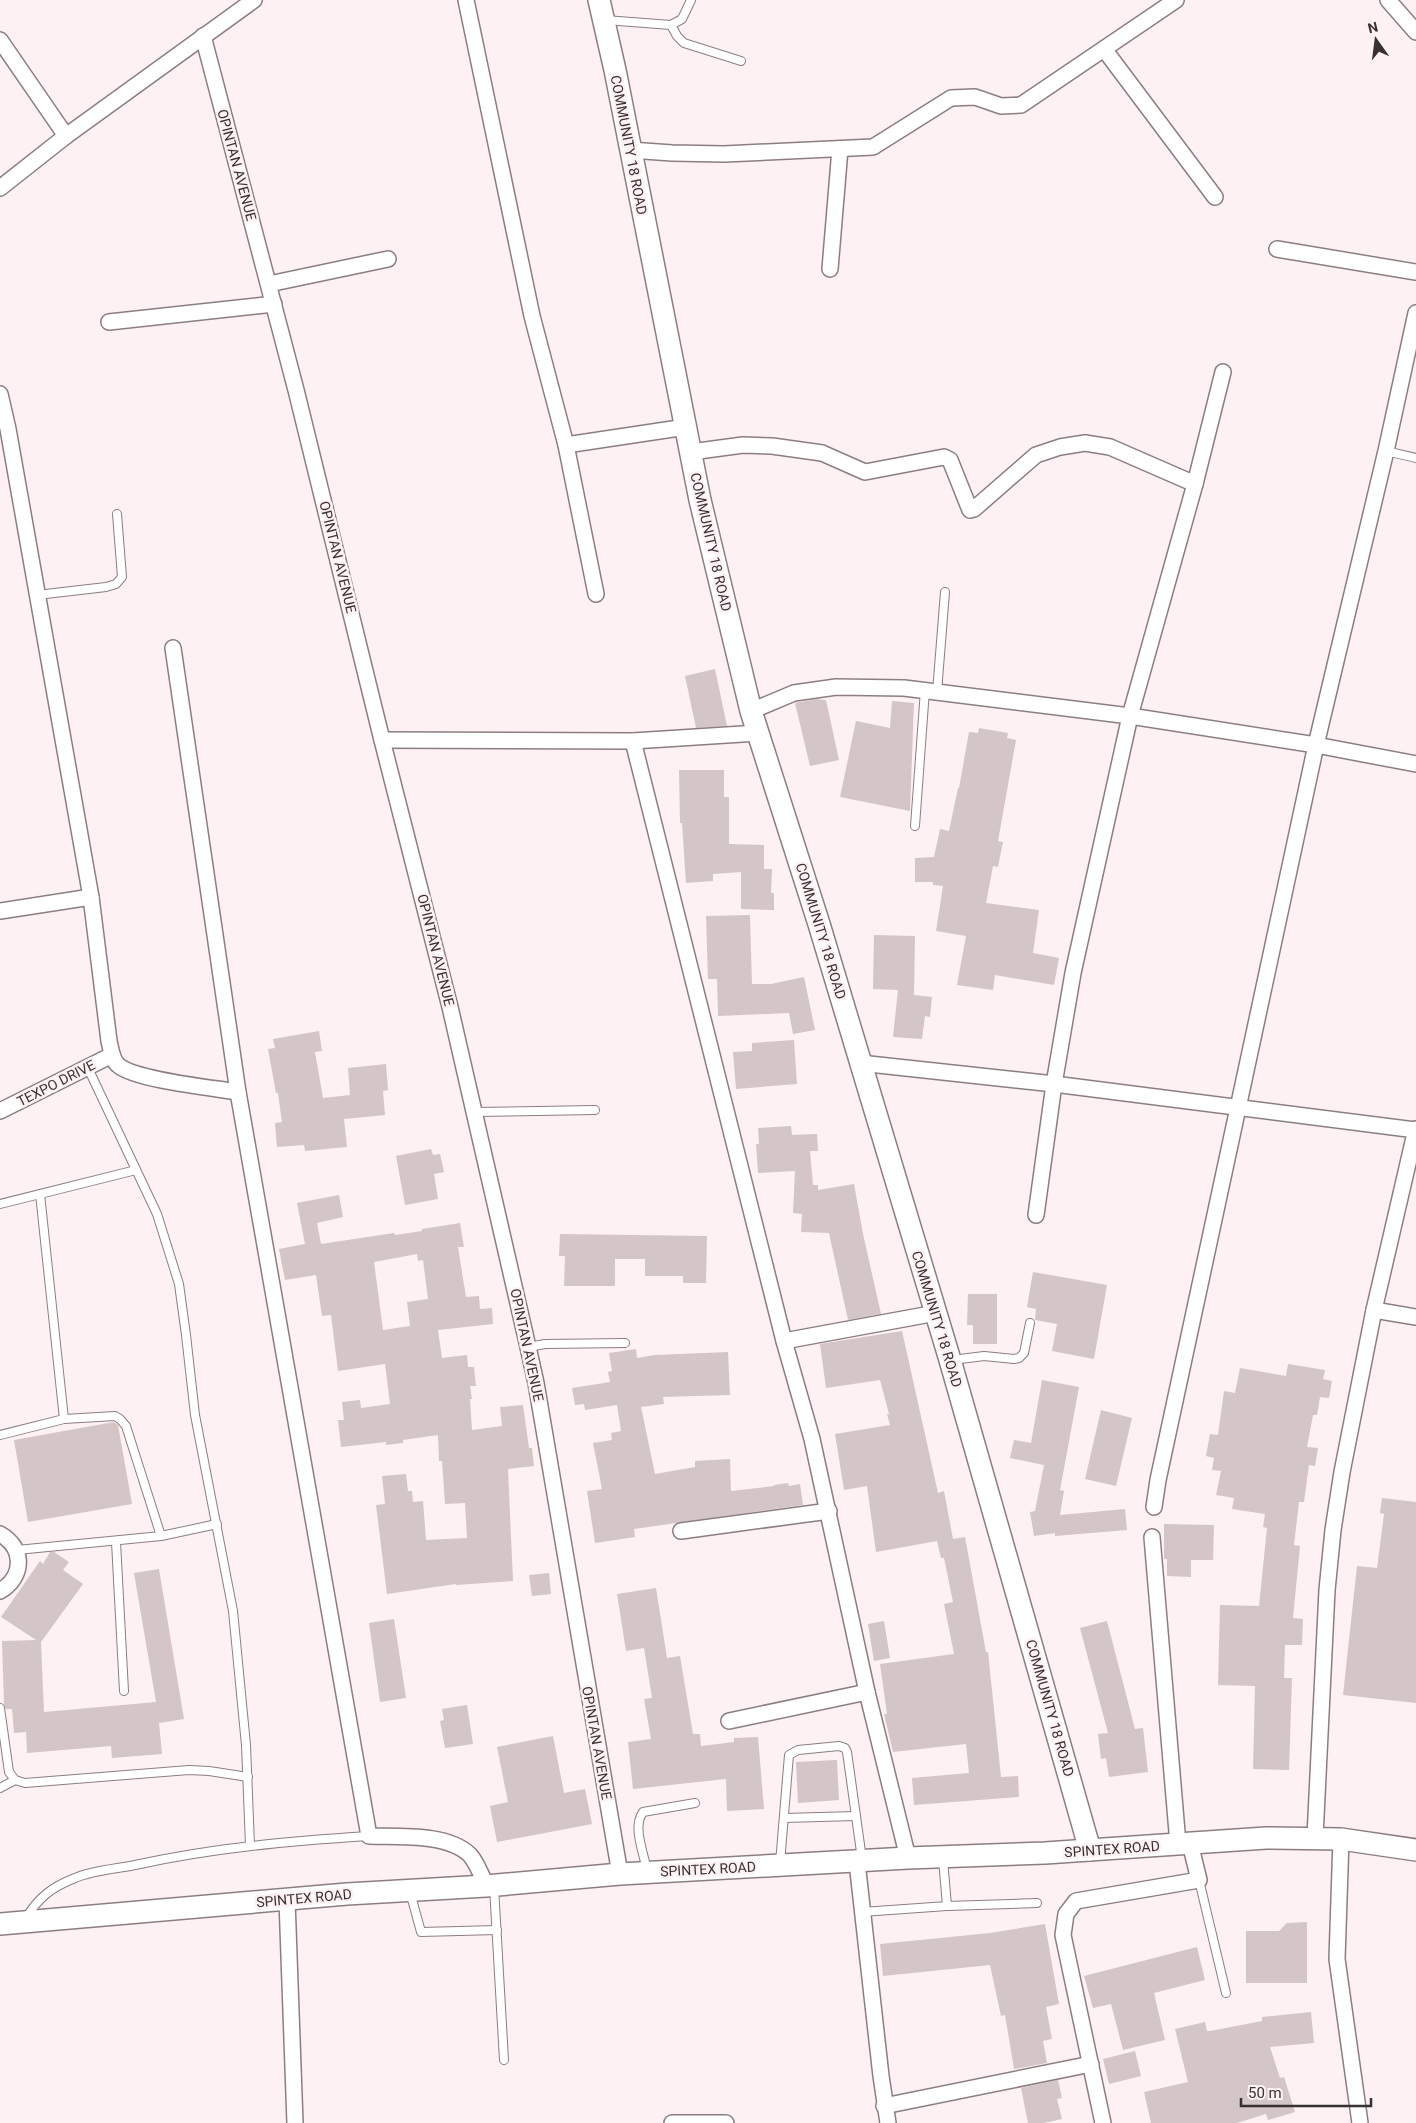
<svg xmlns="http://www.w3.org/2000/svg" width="1416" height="2123" font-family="Roboto,sans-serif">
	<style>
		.building { fill: #d4c5c7; fill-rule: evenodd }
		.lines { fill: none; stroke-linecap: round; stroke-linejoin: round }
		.service-casing { stroke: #8c7e80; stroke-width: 10 }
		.minor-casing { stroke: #8c7e80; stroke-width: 18 }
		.secondary-casing { stroke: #8c7e80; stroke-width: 24 }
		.service { stroke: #fff; stroke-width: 8 }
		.minor { stroke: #fff; stroke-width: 15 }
		.secondary { stroke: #fff; stroke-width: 21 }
		.labels { text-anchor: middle; stroke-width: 5; stroke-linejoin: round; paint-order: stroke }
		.street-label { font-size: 14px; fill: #373132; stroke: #fef1f3 }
	</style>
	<rect width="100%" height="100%" fill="#fef1f3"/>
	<g class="building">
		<polygon points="715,669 727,726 696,728 685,676"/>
		<polygon points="816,699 826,700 839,760 810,766 795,703"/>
		<polygon points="892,701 914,703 910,811 840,797 856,721 890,728"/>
		<polygon points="979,728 1008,733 1007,738 1016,740 998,841 1003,842 998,867 993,866 986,903 1039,910 1033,953 1059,958 1054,985 995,975 993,990 957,985 966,936 936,931 943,886 933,885 933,882 915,882 915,858 934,857 940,829 949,831 958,788 959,788 969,732 978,733"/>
		<polygon points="679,770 724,770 724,797 729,797 729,844 764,845 764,869 772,869 771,893 774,893 774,910 741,909 741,872 713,874 713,881 686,883 682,823 680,823"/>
		<polygon points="750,915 752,984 771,984 804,977 815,1030 793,1034 789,1013 718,1016 717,979 708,979 706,916"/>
		<polygon points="874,935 915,936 914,995 932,997 930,1017 925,1016 922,1039 893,1037 898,990 873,989"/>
		<polygon points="319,1031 322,1051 315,1052 323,1098 350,1095 348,1068 386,1064 388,1090 383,1091 385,1115 344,1119 347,1147 305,1151 304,1145 277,1147 275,1123 282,1122 278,1093 276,1093 268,1049 275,1048 273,1039"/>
		<polygon points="794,1040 797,1084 736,1089 733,1052 752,1051 752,1043"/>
		<polygon points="791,1126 792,1135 817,1134 818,1151 810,1151 813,1185 818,1185 818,1190 854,1184 863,1234 881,1314 848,1320 829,1233 801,1232 802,1214 793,1213 795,1171 758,1173 756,1144 759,1144 758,1128"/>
		<polygon points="431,1149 433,1155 440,1154 444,1172 434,1174 438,1199 405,1205 396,1156"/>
		<path d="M 339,1195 L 343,1217 L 317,1223 L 321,1244 L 394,1233 L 395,1235 L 422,1231 L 422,1229 L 460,1223 L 464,1247 L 458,1247 L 466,1297 L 479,1296 L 480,1309 L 492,1308 L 493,1324 L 438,1330 L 442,1358 L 467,1355 L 468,1367 L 474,1367 L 476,1386 L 470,1386 L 472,1399 L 470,1399 L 472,1430 L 502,1426 L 500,1407 L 523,1405 L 529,1448 L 532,1448 L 534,1466 L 508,1469 L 513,1581 L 456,1585 L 456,1584 L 387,1594 L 376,1505 L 385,1504 L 382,1476 L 406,1474 L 408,1491 L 412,1491 L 413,1502 L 423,1501 L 426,1540 L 467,1538 L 465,1503 L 445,1504 L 442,1461 L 439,1461 L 438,1435 L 403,1440 L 403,1443 L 386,1445 L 386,1442 L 341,1447 L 338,1420 L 344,1420 L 342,1402 L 360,1400 L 361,1408 L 390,1404 L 385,1364 L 338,1371 L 331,1315 L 322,1316 L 316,1275 L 285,1280 L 279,1249 L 305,1244 L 297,1203 ZM 417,1254 L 418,1261 L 423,1260 L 428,1299 L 407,1302 L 410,1326 L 383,1330 L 374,1262 Z"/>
		<polygon points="560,1234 707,1236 706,1283 683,1283 683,1276 645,1276 645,1259 615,1259 615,1286 564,1286 565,1256 559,1256"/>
		<polygon points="1033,1272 1107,1285 1094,1359 1052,1351 1057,1324 1035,1320 1036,1309 1027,1307"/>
		<polygon points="968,1294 997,1294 997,1344 973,1344 973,1325 967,1325"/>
		<polygon points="902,1331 938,1493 944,1491 953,1539 965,1537 986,1652 988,1652 1001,1777 1018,1776 1019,1797 914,1805 912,1778 969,1773 966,1744 893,1752 884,1714 887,1714 880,1664 954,1654 944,1604 953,1602 944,1558 941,1558 937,1541 876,1552 867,1486 844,1490 835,1434 890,1425 887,1414 889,1414 880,1380 826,1388 820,1344"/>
		<polygon points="636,1349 637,1358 655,1355 728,1352 730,1395 663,1397 664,1404 641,1407 655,1474 695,1467 695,1461 730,1459 731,1491 774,1486 774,1485 788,1483 789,1486 800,1484 803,1505 634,1529 635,1537 595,1543 587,1491 602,1489 593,1443 612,1440 611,1433 621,1431 617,1405 585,1410 584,1404 575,1405 572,1388 610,1382 608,1372 612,1371 609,1353"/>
		<polygon points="1288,1364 1325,1370 1323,1379 1332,1381 1329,1398 1320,1397 1317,1415 1313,1415 1307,1447 1318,1448 1315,1466 1309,1465 1304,1502 1299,1502 1294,1545 1300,1546 1293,1618 1303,1619 1302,1645 1285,1645 1284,1678 1292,1678 1289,1770 1253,1769 1255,1686 1218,1685 1220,1605 1259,1606 1267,1528 1263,1527 1265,1514 1232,1509 1234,1498 1216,1495 1221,1471 1212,1470 1214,1458 1206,1456 1210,1434 1218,1435 1224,1391 1235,1393 1240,1368 1286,1376"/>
		<polygon points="1042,1380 1079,1387 1060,1490 1064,1491 1060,1515 1125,1509 1127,1530 1055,1536 1055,1533 1034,1536 1030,1512 1035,1511 1044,1465 1010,1458 1014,1440 1031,1443"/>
		<polygon points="1101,1410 1132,1418 1116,1486 1085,1479"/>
		<polygon points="114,1422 118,1425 132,1504 28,1522 14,1440"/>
		<polygon points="1382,1498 1416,1502 1416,1703 1343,1695 1357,1566 1377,1568 1384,1514 1380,1513"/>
		<polygon points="1164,1524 1214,1525 1213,1560 1191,1560 1191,1577 1167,1576 1167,1559 1164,1559"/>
		<polygon points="50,1552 54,1552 69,1562 63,1570 83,1584 41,1642 44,1712 156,1702 134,1573 159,1569 184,1719 159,1723 162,1754 112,1758 111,1746 27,1753 26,1732 14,1733 12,1709 6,1709 4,1705 2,1641 36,1640 1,1617 40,1561 43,1564"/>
		<polygon points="549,1573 551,1594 532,1596 529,1575"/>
		<polygon points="656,1588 667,1658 680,1656 693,1734 700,1734 701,1746 734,1742 734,1738 758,1737 764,1809 727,1811 726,1779 633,1789 628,1742 651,1739 644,1699 652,1698 644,1648 626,1651 617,1594"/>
		<polygon points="394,1619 406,1698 380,1702 369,1623"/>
		<polygon points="884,1621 890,1658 874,1661 868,1624"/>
		<polygon points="1107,1621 1135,1729 1143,1728 1148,1772 1109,1777 1106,1758 1101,1759 1098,1734 1108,1733 1080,1628"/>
		<polygon points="467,1705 473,1744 445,1748 440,1721 444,1720 442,1709"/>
		<polygon points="553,1736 564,1793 585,1789 592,1824 497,1842 490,1806 508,1802 497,1747"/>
		<polygon points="837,1760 839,1800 798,1803 796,1762"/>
		<polygon points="1307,1922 1307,1983 1246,1983 1246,1931 1279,1931 1287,1923"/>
		<polygon points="1045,1924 1059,2004 1046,2007 1052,2039 1043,2041 1047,2063 1014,2069 1005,2015 1001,2016 990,1965 883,1976 880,1944 990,1933"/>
		<polygon points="1197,1947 1205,1980 1154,1993 1165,2040 1123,2050 1111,2004 1093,2008 1084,1976"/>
		<polygon points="1311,2012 1314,2043 1270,2047 1280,2078 1284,2077 1295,2112 1268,2120 1266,2114 1237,2123 1151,2123 1144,2092 1188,2082 1175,2029 1205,2022 1207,2031 1210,2031 1262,2021 1262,2017"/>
		<polygon points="1135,2051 1141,2076 1109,2084 1103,2059"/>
		<polygon points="1058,2080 1062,2098 1057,2099 1062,2119 1044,2123 1028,2123 1021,2088"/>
	</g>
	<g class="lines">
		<defs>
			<g id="service">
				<polyline points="605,20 671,25 682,19 691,0"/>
				<polyline points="671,25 677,36 684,43 741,61"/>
				<polyline points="1386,451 1416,458"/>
				<polyline points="37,595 106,587 116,584 122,577 117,514"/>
				<polyline points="937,692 945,592"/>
				<polyline points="915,826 925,690"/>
				<polyline points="87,1066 157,1214 179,1284 186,1335 195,1415 233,1611 246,1745 250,1845"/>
				<polyline points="475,1112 595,1110"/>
				<polyline points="40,1194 64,1419"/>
				<polyline points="0,1204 136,1170"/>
				<polyline points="528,1347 545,1344 625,1343"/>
				<polyline points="952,1360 984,1356 1014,1359 1019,1358 1024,1353 1030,1323"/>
				<polyline points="0,1435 64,1419 115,1416 120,1419 126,1426 161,1536"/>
				<polyline points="116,1542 124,1691"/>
				<polyline points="17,1550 161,1536 217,1524"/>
				<polyline points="0,1708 9,1772 15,1780 25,1783 189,1770 209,1771 248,1777"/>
				<polyline points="0,1788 15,1780"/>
				<polyline points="784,1818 856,1816"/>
				<polyline points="780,1863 789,1755 798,1750 839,1746 845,1748 847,1752 862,1859"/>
				<path d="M 647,1871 C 644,1853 632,1827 643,1812 L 695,1803"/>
				<polyline points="1199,1880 1226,1993"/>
				<polyline points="494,1887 504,2060"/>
				<polyline points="410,1892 421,1932 497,1930"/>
				<polyline points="947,1906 1037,1903"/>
				<polyline points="862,1912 947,1906 943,1859"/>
				<path d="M 26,1918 C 39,1897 52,1887 75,1878 C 93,1870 116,1869 135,1865 C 212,1848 290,1841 369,1836"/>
			</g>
			<g id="minor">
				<polyline points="466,0 532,316 566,445 596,594"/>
				<polyline points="1388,0 1416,32"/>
				<polyline points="203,36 296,390 382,740 450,1007 528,1347 536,1383 620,1874"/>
				<polyline points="0,40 66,136"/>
				<polyline points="1104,49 1215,197"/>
				<polyline points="630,150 672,153 724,154 873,147 951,98 975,97 1001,106 1021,105 1176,0"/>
				<polyline points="0,188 66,136 254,0"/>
				<polyline points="1277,249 1416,272"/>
				<polyline points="830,269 840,149"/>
				<polyline points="269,284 388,259"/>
				<polyline points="109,322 274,304"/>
				<path d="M 0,394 L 8,429 L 91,897 L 109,1041 C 111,1049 112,1060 118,1065 C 134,1080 214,1088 238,1092"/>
				<polyline points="566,445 686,427"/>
				<polyline points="691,452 743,445 772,446 822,453 865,472 944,457 950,460 970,510 974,509 1036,455 1060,447 1085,443 1110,447 1195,484"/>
				<path d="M 173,648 L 238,1092 L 369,1836 C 399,1837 448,1833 470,1855 C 477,1863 482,1876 486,1886"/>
				<polyline points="751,711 794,693 836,687 904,688 1130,716 1316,745 1416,764"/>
				<polyline points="382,740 633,741 758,733"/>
				<polyline points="633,741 784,1341 812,1439 867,1692 908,1858"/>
				<polyline points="0,911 91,897"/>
				<polyline points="860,1063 1054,1084 1416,1130"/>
				<polyline points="0,1111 112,1055"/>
				<polyline points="1036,1215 1054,1084 1073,973 1130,716 1195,484 1223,372"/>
				<polyline points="1374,1310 1416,1317"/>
				<polyline points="784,1341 936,1313"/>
				<polyline points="1154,1507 1158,1480 1316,745 1386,451 1416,313"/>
				<polyline points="681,1531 829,1511"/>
				<path d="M 0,1534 C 25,1548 24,1577 0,1591"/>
				<polyline points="1152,1537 1178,1844"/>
				<polyline points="729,1721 867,1692"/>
				<polyline points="1315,1837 1327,1590 1333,1530 1342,1472 1374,1310 1416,1129"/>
				<polyline points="1341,1839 1337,1959 1360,2123"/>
				<polyline points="857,1862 881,2076 888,2123"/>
				<polyline points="287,1900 295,2123"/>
				<polyline points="884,2106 1091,2064"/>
				<polyline points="672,2123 726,2123"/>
				<polyline points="1103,2123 1063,1935 1066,1914 1076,1901 1199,1880 1190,1843"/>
			</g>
			<g id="secondary">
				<polyline points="599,0 615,70 700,500 751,711 819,924 950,1360 1090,1850"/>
				<polyline points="0,1924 347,1894 486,1886 620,1874 908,1858 1045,1853 1266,1838 1341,1839 1416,1850"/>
			</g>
		</defs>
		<use href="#service" class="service-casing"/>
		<use href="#minor" class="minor-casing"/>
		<use href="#secondary" class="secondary-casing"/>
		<use href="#service" class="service"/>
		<use href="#minor" class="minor"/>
		<use href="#secondary" class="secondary"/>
	</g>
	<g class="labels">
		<g class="street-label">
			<text transform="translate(629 145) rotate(79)" y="5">COMMUNITY 18 ROAD</text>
			<text transform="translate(237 165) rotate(75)" y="5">OPINTAN AVENUE</text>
			<text transform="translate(711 542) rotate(77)" y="5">COMMUNITY 18 ROAD</text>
			<text transform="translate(338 557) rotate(76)" y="5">OPINTAN AVENUE</text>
			<text transform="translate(821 931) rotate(73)" y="5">COMMUNITY 18 ROAD</text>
			<text transform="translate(436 950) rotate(76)" y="5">OPINTAN AVENUE</text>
			<text transform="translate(56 1083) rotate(-27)" y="5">TEXPO DRIVE</text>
			<text transform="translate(937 1319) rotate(73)" y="5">COMMUNITY 18 ROAD</text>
			<text transform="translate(527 1345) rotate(78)" y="5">OPINTAN AVENUE</text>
			<text transform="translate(1050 1708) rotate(74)" y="5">COMMUNITY 18 ROAD</text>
			<text transform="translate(597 1743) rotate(80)" y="5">OPINTAN AVENUE</text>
			<text transform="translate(1112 1849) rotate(-4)" y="5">SPINTEX ROAD</text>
			<text transform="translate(708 1869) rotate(-3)" y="5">SPINTEX ROAD</text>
			<text transform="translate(304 1898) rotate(-5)" y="5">SPINTEX ROAD</text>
		</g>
	</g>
	<g transform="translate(1376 40) rotate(346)" stroke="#fef1f3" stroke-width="4" paint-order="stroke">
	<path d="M0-4L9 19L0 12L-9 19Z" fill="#373132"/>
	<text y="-8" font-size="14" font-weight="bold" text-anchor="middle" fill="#373132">N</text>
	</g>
	<path d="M1241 2098v8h130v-8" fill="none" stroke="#373132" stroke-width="2.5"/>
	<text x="1248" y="2098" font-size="15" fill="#373132" stroke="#fef1f3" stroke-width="4" paint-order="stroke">50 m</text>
</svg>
